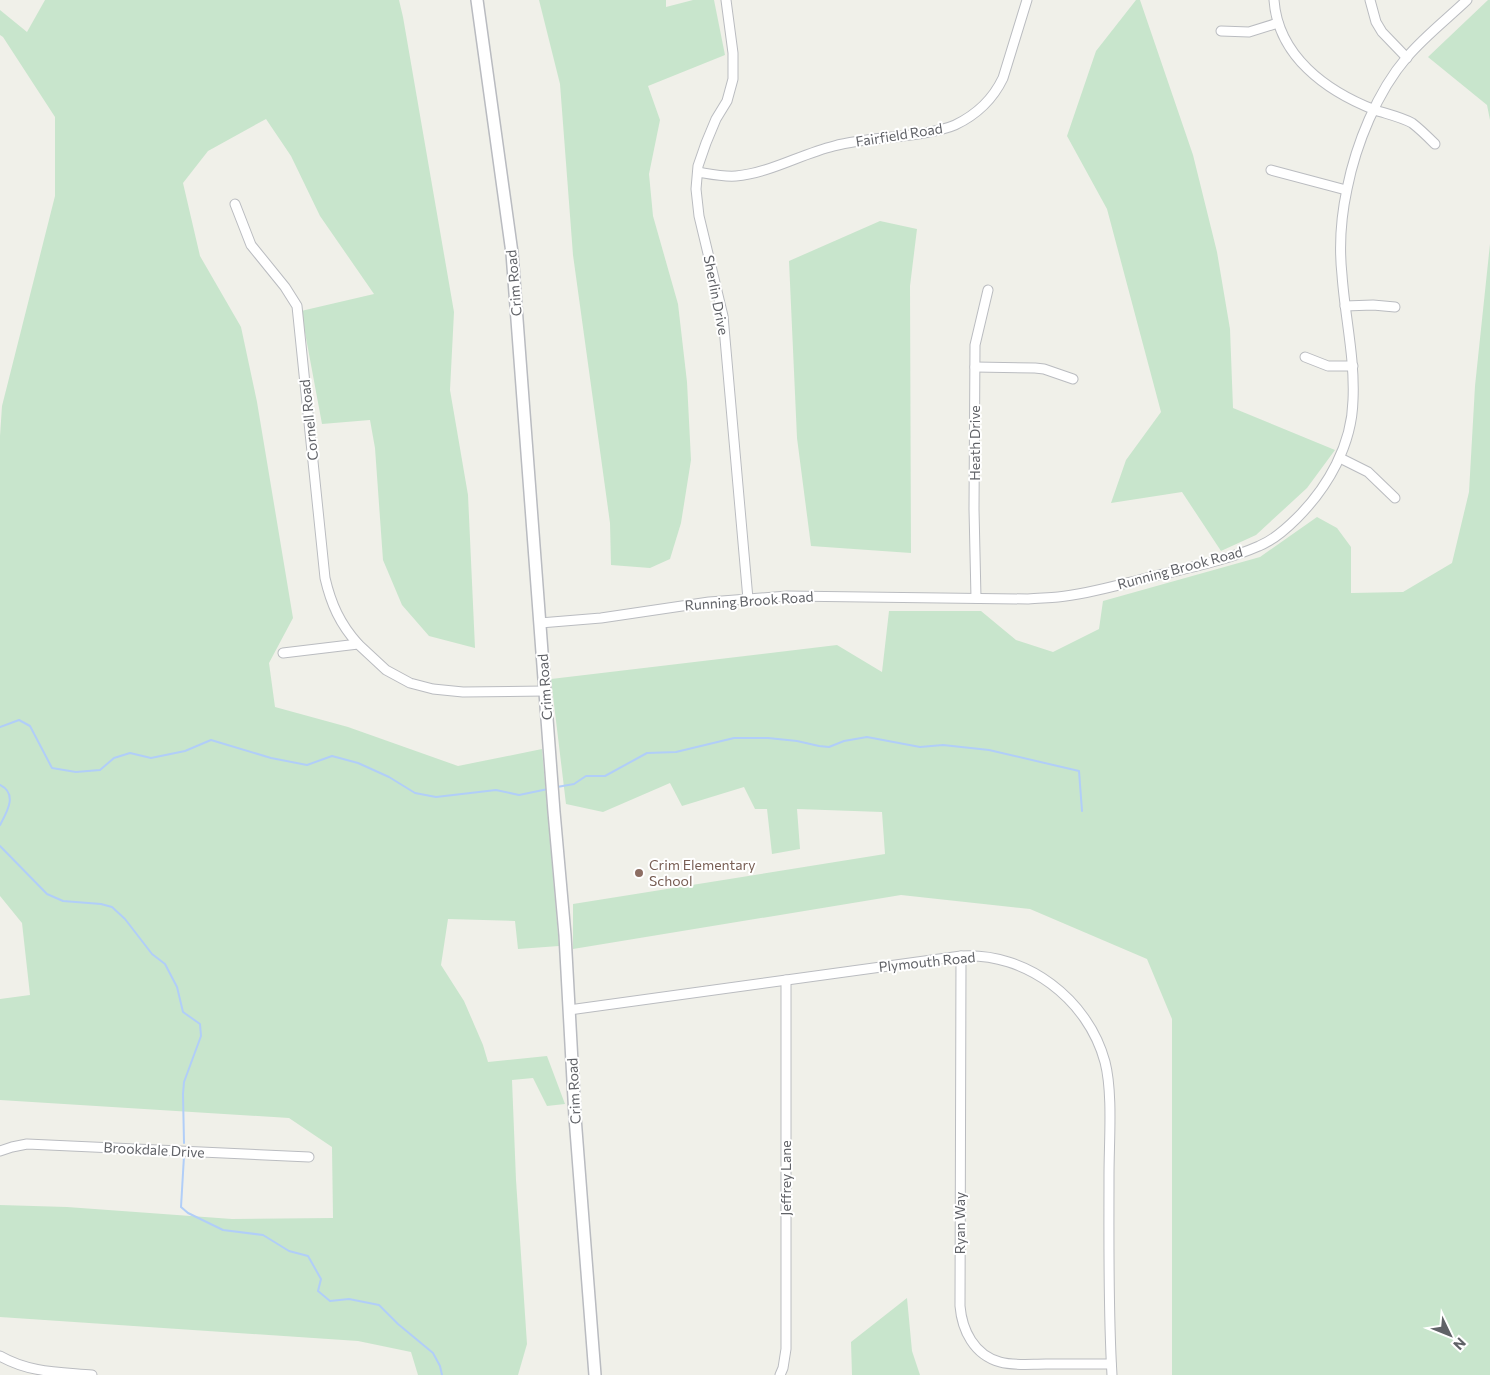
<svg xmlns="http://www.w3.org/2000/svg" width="1490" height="1375" font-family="Commissioner,sans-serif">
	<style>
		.green { fill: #c8e5cc }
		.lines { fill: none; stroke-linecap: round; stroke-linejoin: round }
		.stream { stroke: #b1cef8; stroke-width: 2 }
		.street-casing { stroke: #babcc0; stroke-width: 11 }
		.secondary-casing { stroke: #b9bbc0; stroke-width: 14 }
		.street { stroke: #fff; stroke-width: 9 }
		.secondary { stroke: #fff; stroke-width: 11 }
		.education-dot { fill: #8d6e63; stroke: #fff; stroke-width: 2 }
		.labels { text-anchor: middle; stroke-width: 4; stroke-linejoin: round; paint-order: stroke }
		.street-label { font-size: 14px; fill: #606267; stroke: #fff }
		.education-label { font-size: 14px; fill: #785e54; stroke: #fff; text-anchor: start }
	</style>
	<rect width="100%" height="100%" fill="#f0f0e9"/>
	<g class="green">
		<polygon points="45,0 399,0 403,17 454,312 450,390 468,495 475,648 429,636 402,605 383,560 375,448 370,420 322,424 301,311 374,294 320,216 291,156 266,119 208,151 183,183 200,256 241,327 257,402 293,618 269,663 275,707 348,727 458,766 542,749 559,946 518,949 515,921 448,919 441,965 464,1001 483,1045 488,1062 547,1056 565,1104 547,1106 533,1078 512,1080 516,1180 527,1344 518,1375 418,1375 411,1352 358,1341 0,1317 0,1205 67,1207 232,1219 333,1218 332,1147 289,1118 0,1100 0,999 30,995 22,923 0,896 0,436 2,406 55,196 55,117 3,37 0,35 0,10 27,32"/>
		<polygon points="539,0 666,0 666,7 693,0 714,0 725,55 648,86 660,120 649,174 653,216 678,304 687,382 691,460 681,523 670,559 650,568 611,565 610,523 573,255 560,84"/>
		<polygon points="1136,0 1140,0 1193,155 1217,252 1230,329 1233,408 1335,450 1307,488 1256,535 1221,551 1182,492 1111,503 1126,460 1161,412 1107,209 1067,136 1096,51"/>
		<polygon points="1488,0 1490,0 1490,120 1487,105 1428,57"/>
		<polygon points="880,221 917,229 910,286 911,553 811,546 797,438 789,261"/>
		<polygon points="1490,244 1490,1375 1172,1375 1172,1019 1147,959 1030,909 901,895 573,949 573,904 885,854 882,812 797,809 800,849 772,854 767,809 755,809 744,787 682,806 670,783 603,812 566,804 551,679 837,645 882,672 889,611 981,611 1016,640 1053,652 1099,629 1103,601 1260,557 1317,517 1337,528 1351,547 1351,593 1403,592 1452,563 1469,492 1475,386"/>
		<polygon points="907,1298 912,1351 920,1375 852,1375 851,1342"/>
	</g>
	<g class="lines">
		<g class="stream">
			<polyline points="0,727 19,720 30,726 52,768 76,772 100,770 114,758 130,753 151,758 185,751 211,740 271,758 307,765 332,756 358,763 389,777 415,793 436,797 496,790 519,795 548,789"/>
			<path d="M 0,785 C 18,794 7,812 0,825"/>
			<polyline points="557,787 574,784 586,776 605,776 647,753 676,752 734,738 768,738 797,741 819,746 829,747 844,741 867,737 920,747 943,745 989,750 1079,771 1082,811"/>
			<polyline points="0,846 47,894 63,901 101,904 112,907 125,919 152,954 165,964 177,987 183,1012 200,1024 201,1036 184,1082 183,1094 184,1143"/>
			<polyline points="184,1156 181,1207 188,1213 223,1230 263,1235 289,1251 308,1256 321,1279 318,1291 330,1301 349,1299 379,1305 398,1324 433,1353 440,1366 442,1375"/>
		</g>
		<defs>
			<g id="street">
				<polyline points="726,0 733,53 733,79 727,101 716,119 706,143 698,166 696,189 699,216 723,316 748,599"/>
				<path d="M 1274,0 C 1278,56 1326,91 1375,110 C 1387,114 1401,117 1412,123 C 1420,129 1428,137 1435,144"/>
				<polyline points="1370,0 1376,22 1382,32 1407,58"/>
				<polyline points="1221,31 1249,32 1278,23"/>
				<polyline points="1271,170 1346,190"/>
				<path d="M 698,172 C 710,174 723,177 736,176 C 770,173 801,154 834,146 C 861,139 890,138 918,134 C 930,132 944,130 955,125 C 976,115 993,99 1003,78 L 1027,0"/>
				<path d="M 235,204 L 251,245 L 285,287 L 297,306 L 325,578 C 331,604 340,624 358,644"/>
				<polyline points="1345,306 1373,305 1395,307"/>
				<polyline points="1305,357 1328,366 1353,366"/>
				<polyline points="975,367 1035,368 1044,369 1073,379"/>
				<polyline points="1340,458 1368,472 1395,498"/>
				<polyline points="976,598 974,509 975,345 988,290"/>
				<path d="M 540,623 L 601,618 L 709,602 L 787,596 L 1028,599 C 1038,598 1048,598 1058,597 C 1089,594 1121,584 1151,577 C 1187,568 1225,561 1259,546 C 1274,540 1286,529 1297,518 C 1328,487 1352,445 1353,400 C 1355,358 1345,317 1342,275 C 1339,247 1341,217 1347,189 C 1356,144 1377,92 1407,57 C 1425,36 1447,19 1467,0"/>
				<polyline points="283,653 358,644 386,670 410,683 433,689 463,692 545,691"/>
				<path d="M 961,956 L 960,1306 C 962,1330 974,1355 1000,1362 C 1014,1366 1030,1364 1046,1364 C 1067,1364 1089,1364 1111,1364"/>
				<path d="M 569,1010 L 961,956 C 1026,952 1088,999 1105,1062 C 1113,1093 1109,1141 1109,1175 C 1109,1241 1108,1309 1112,1375"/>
				<polyline points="0,1151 12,1147 27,1144 309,1157"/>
				<path d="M 0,1356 C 30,1373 59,1372 92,1375"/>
				<polyline points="780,1375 783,1368 786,1349 786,980"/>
			</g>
			<polyline id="secondary" points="477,0 512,253 554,812 565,935 575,1117 595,1375"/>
		</defs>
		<use href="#street" class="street-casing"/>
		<use href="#secondary" class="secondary-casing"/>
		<use href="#street" class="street"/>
		<use href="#secondary" class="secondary"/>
	</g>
	<circle class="education-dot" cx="639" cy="873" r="5"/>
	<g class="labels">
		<g class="street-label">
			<text transform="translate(899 135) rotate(-9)" y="5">Fairfield Road</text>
			<text transform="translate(514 283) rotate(-95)" y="5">Crim Road</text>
			<text transform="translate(716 295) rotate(79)" y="5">Sherlin Drive</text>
			<text transform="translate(309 420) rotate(-96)" y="5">Cornell Road</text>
			<text transform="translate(975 443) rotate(-90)" y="5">Heath Drive</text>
			<text transform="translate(1180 568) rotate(-15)" y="5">Running Brook Road</text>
			<text transform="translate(749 601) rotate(-4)" y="5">Running Brook Road</text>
			<text transform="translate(545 687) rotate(-94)" y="5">Crim Road</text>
			<text transform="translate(927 962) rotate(-6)" y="5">Plymouth Road</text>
			<text transform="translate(574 1091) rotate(-93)" y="5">Crim Road</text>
			<text transform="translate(154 1150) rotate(3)" y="5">Brookdale Drive</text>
			<text transform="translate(786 1178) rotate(-90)" y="5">Jeffrey Lane</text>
			<text transform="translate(960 1223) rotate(-90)" y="5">Ryan Way</text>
		</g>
		<g class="education-label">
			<text x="649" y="870">Crim Elementary<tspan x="649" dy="16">School</tspan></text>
		</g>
	</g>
	<g transform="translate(1450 1335) rotate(133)" stroke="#ffffff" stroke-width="4" paint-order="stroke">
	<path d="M0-4L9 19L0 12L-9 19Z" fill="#606267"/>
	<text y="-8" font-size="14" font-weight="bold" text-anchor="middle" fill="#606267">N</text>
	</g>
</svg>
